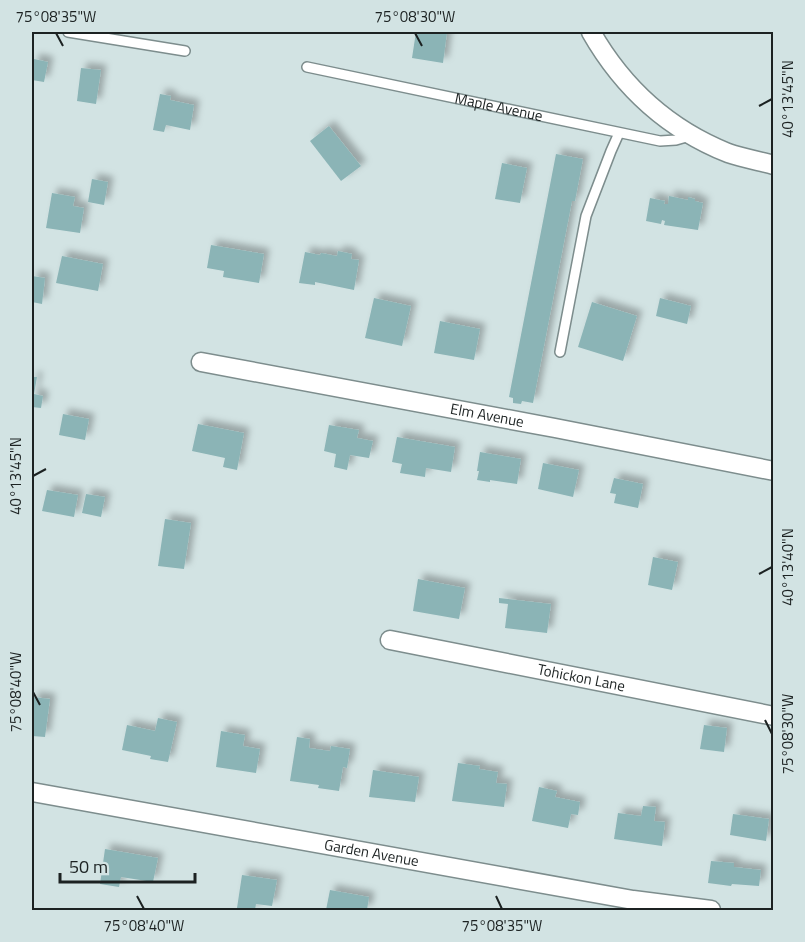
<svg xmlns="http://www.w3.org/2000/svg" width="805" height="942" font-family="'Titillium Web',sans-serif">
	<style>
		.building { fill: #8bb4b6; filter: url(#shadow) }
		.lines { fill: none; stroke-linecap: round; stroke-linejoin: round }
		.service-casing { stroke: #7d8d8d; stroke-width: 12 }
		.minor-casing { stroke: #7d8d8d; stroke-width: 21 }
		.service { stroke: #fff; stroke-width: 9 }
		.minor { stroke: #fff; stroke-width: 18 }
		.ticks { fill: none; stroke: #1c2222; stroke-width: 2 }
		.labels { text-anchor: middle; stroke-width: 4.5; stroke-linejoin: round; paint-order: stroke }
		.street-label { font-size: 15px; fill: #1c2222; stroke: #d2e3e3 }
		.neatline { fill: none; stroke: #1c2222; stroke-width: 2 }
		.ticks-label { font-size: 15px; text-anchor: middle; fill: #1c2222 }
	</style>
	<defs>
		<filter id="shadow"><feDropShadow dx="5.5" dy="-5.5" stdDeviation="3" flood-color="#0004"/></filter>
	</defs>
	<rect width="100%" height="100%" fill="#d2e3e3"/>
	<g class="building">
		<polygon points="416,32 447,32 443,63 412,58"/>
		<polygon points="34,59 48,62 44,82 32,80 32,69"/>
		<polygon points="81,68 101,70 96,104 77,101"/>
		<polygon points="160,94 171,96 170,100 194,105 190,130 166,125 164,132 153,130"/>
		<polygon points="329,126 361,166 341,181 310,141"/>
		<polygon points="556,154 583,159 575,201 572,201 533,403 522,401 521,404 513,403 513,398 509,397"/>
		<polygon points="502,163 527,168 520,203 495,199"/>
		<polygon points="92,179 108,182 104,205 88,202"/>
		<polygon points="52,193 75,197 73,206 84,208 80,233 46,228"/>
		<polygon points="669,196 688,200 688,197 695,199 695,201 703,203 698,230 664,225 665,221 662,220 661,224 646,221 650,198 665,201 664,204 668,204"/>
		<polygon points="211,245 264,254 259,283 223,277 224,271 207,268"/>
		<polygon points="338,251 352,254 351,259 359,260 354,290 315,282 315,285 299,283 305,252 320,255 321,253 337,256"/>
		<polygon points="62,256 103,264 98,291 56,283"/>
		<polygon points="32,276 45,278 42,304 32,302"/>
		<polygon points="374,298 411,306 402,346 365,338"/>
		<polygon points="660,298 691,306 687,324 656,316"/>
		<polygon points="592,302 637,316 623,361 578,347"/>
		<polygon points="440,321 480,329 474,360 434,353"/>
		<polygon points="32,377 37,377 34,394 43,396 41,408 32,407"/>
		<polygon points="63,414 89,419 85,440 59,435"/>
		<polygon points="198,424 244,433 237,470 223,467 225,458 192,451"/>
		<polygon points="329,425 359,430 357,438 373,441 369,458 350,455 347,470 334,467 336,454 324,451"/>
		<polygon points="397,437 455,447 451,472 426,468 425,477 400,473 402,464 392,462"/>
		<polygon points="480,452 521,459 517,484 490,480 490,482 477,480 479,471 477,471"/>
		<polygon points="543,463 579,470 573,497 538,489"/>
		<polygon points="614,478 643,484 638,508 614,503 616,494 610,493"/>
		<polygon points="47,490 78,495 74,517 42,511"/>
		<polygon points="86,494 105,497 101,517 82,513"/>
		<polygon points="165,519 191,523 184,569 158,566"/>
		<polygon points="653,557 678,562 672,590 648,585"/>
		<polygon points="418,579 465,588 459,619 413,611"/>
		<polygon points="499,598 551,604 547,633 505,628 508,604 499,603"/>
		<polygon points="33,697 50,699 45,737 32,736 32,709"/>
		<polygon points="158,718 177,722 168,762 150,759 151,756 122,750 127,725 155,731"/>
		<polygon points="704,725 727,728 724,752 700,749"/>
		<polygon points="221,731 245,735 243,746 260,749 256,773 216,767"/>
		<polygon points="297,737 310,739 309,748 330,751 331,746 350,749 347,768 343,767 339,791 318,788 319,785 290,781"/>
		<polygon points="458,763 480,766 479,769 498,772 496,783 507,784 504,807 452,801"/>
		<polygon points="373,770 419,777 415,802 369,797"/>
		<polygon points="539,787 557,791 555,797 580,802 578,815 571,814 568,828 532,821"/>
		<polygon points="643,806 656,807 654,821 665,822 662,846 614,839 618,813 641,816"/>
		<polygon points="733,814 769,819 766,841 730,835"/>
		<polygon points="105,849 158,858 153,882 121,877 119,887 100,884"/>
		<polygon points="711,861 734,863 734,867 761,870 759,886 732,884 731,886 708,883"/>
		<polygon points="242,875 277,880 272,906 256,904 255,910 237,908"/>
		<polygon points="330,890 369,897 367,910 326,910"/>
	</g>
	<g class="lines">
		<defs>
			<g id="service">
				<polyline points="68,32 185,51"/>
				<path id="s1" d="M 307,67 L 660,141 L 676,140 L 690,136"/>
				<polyline points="560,352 586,216 611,151 619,133"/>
			</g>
			<g id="minor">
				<path d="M 591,32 C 623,88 668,129 728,153 C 743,158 759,161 774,165"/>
				<path id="s2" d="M 201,362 L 555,428 L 774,471"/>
				<path id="s3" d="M 390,640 L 774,716"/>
				<path id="s4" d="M 32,792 L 633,900 L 711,910"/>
			</g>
		</defs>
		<use href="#service" class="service-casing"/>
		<use href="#minor" class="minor-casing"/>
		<use href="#service" class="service"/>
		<use href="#minor" class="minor"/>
	</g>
	<path class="ticks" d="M 56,33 L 63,46M 415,33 L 422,46M 759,106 L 772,99M 33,476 L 46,469M 759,574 L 772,567M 33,692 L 40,705M 765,720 L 772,734M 137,896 L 144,909M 496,896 L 502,909"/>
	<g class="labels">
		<g class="street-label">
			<text dy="5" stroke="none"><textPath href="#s1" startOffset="196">Maple Avenue</textPath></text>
			<text dy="5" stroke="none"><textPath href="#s2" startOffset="291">Elm Avenue</textPath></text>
			<text dy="5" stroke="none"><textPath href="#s3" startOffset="195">Tohickon Lane</textPath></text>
			<text dy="5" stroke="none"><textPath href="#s4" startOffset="345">Garden Avenue</textPath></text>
		</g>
	</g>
	<rect width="805" height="942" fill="none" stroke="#d2e3e3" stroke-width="66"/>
	<path d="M60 873v9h135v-9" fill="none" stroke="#1c2222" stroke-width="3"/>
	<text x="69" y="873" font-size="18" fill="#1c2222" stroke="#d2e3e3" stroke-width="4.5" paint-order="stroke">50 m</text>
	<rect x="33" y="33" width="739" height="876" class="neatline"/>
	<g class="ticks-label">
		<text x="56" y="22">75°08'35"W</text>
		<text x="415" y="22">75°08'30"W</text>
		<text transform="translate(788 99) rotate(-90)" y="5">40°13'45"N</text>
		<text transform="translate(16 476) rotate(-90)" y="5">40°13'45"N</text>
		<text transform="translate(788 567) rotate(-90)" y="5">40°13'40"N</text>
		<text transform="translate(16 692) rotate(-90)" y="5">75°08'40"W</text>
		<text transform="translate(788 734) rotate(-90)" y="5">75°08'30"W</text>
		<text x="144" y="931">75°08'40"W</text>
		<text x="502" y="931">75°08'35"W</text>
	</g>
</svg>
